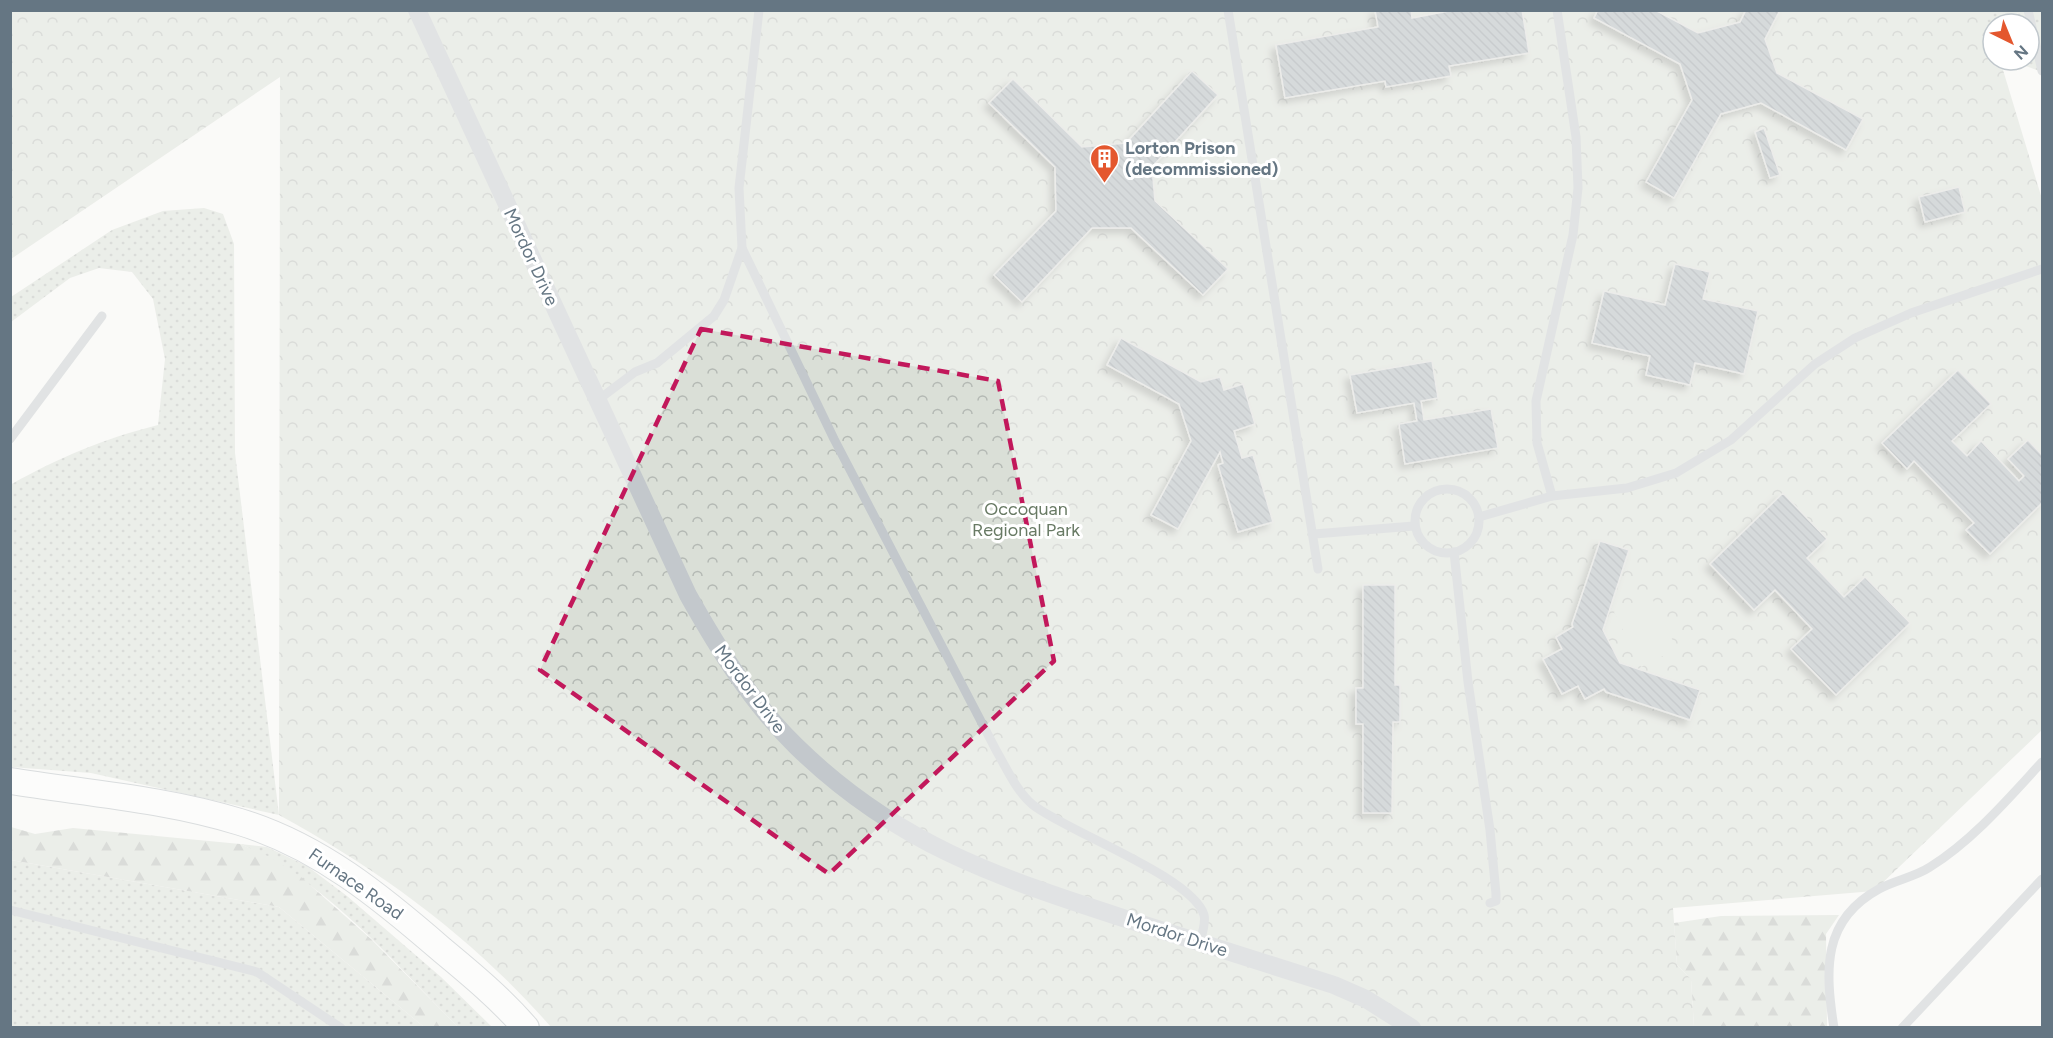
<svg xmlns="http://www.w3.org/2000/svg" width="2053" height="1038" font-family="Figtree,sans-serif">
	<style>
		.grass { fill: url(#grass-dots) }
		.forest { fill: url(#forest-firs) }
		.park { fill: url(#park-crowns) }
		.pitch { fill: #dadfd7 }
		.building { fill: url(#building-back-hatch); stroke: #dcdcda; stroke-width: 1.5; filter: url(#shadow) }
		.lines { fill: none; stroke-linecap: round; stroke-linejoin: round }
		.secondary-casing { stroke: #b3babf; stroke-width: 28 }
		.service { stroke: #c3c8cc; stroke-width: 9 }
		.minor { stroke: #c3c8cc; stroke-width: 18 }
		.secondary { stroke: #fff; stroke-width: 26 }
		.marked { fill: none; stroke: #c2185b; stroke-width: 4.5; stroke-dasharray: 12 8; stroke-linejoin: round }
		.labels { text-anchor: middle; stroke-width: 6; stroke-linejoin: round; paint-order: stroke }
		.poi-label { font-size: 18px; font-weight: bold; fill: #657683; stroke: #fff; text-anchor: start }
		.street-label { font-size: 18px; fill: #657683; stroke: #fff }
		.park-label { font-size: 18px; fill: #687a64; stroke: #fff }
	</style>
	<defs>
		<pattern id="grass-dots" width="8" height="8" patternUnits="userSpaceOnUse" patternTransform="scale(1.5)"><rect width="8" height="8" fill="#dadfd7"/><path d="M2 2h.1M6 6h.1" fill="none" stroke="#b4b9b4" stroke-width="1.8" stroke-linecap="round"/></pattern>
		<pattern id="forest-firs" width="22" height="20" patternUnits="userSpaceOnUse" patternTransform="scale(1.5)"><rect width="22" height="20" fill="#dadfd7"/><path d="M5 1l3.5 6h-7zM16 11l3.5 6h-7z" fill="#b4b9b4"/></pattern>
		<pattern id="park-crowns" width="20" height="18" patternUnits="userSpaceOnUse" patternTransform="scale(1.5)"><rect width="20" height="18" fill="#dadfd7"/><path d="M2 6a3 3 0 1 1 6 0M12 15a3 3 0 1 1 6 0" fill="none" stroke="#b4b9b4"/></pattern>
		<pattern id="building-back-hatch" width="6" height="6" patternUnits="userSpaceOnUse" patternTransform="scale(1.5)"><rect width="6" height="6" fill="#aab3b9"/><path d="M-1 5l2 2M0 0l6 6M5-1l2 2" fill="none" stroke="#8e969c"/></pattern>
		<filter id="shadow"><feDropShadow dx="-5" dy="5" stdDeviation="3" flood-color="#0004"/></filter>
	</defs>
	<rect width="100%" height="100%" fill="#fafaf8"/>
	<g class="grass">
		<polygon points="1836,10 2042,11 2042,72 2010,60 2029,60 2029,24 1993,24 1993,53"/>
		<path d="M 204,208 L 223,214 L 234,244 L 235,453 L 279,815 L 91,773 L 11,767 L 10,485 C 60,457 103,439 158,425 L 165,359 L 153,299 L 132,272 L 99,268 L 70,278 L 11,322 L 11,297 L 112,230 L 163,211 Z"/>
		<path d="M 240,844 L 267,847 L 307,866 L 347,896 L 441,977 L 492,1027 L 458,1027 C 392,961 328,882 240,844 Z"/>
		<polygon points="11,860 279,907 424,1027 11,1028"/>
	</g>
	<g class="forest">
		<polygon points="11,827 35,834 73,828 240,844 270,857 301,877 371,939 458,1027 424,1027 279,907 11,860"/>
		<polygon points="1839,915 1826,934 1827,1027 1694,1027 1691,979 1677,965 1674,923 1721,916"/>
	</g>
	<path class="park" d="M 11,11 L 1984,11 L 1993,39 L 1993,60 L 2000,60 L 2042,199 L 2042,730 L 1874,891 L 1673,908 L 1677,965 L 1691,979 L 1694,1027 L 551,1027 C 474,939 382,871 279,815 L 280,77 L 11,259 Z"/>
	<polygon class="pitch" points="1650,594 1677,649 1641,667 1614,612"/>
	<g class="building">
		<polygon points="1375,10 1411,10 1412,18 1454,10 1522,10 1529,53 1449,66 1451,76 1386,87 1385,81 1285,98 1276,45 1378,27"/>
		<polygon points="1598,10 1655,10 1698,33 1740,22 1746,10 1780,10 1765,39 1777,73 1863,119 1846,150 1761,103 1721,114 1674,198 1646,182 1692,100 1680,64 1594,18"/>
		<polygon points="1192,71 1218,95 1152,167 1155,201 1228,269 1203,295 1131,228 1092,228 1022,302 994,275 1056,211 1055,167 989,103 1013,79 1082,147 1126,143"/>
		<polygon points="1764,128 1780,175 1770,178 1755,132"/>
		<polygon points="1959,187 1965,212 1925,222 1919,197"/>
		<polygon points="1675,264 1710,272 1703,299 1758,311 1744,374 1695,363 1690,385 1646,375 1650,356 1592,343 1604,291 1665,305"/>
		<polygon points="1121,338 1201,382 1220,377 1224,390 1243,384 1255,424 1234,431 1242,458 1253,455 1273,522 1238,532 1218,465 1223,463 1220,452 1178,529 1151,515 1191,441 1179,404 1107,365"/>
		<polygon points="1432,361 1438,398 1421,401 1424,420 1491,409 1498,448 1405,464 1399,424 1417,421 1414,403 1357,413 1350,375"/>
		<polygon points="1958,370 1991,404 1952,441 1967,456 1981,441 2019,481 2024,476 2008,459 2028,440 2042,455 2042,503 1990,554 1966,530 1974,523 1914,461 1907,469 1882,443"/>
		<polygon points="1783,493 1827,539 1807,558 1844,597 1865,577 1910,623 1836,695 1791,649 1812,629 1775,590 1754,610 1710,564"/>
		<polygon points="1600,541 1629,550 1603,630 1620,663 1700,690 1690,720 1606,692 1604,689 1585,699 1578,686 1562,694 1543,659 1562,649 1556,637 1573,627 1572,624"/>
		<polygon points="1363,585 1395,585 1395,685 1400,685 1400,722 1393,722 1392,813 1363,813 1363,724 1356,724 1356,688 1363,688"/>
	</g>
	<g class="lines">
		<defs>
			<path id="secondary" d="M 10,781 C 86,793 166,799 240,822 C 319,846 381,897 442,950 C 471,974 501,999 526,1028"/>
		</defs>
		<use href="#secondary" class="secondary-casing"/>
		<g class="service">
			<path d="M 759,10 L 739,188 L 742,248 L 834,439 L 997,752 C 1007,769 1017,792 1033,805 C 1066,831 1193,877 1204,915 C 1206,922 1202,935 1200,942"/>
			<polyline points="1228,10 1318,569"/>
			<polyline points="2028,10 2042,71"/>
			<polyline points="598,400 635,372 657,363 714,316 724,300 742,248"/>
			<polyline points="10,439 102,316"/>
			<circle cx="1447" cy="521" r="32"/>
			<polyline points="1552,496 1537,443 1536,401 1573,235 1578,188 1576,137 1557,10"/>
			<polyline points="1479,517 1552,496 1627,488 1676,473 1731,440 1815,364 1855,338 1911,313 2042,269"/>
			<polyline points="1314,534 1414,526"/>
			<polyline points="1454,552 1468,682 1490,830 1496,894 1496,901 1490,903"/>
			<polyline points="10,910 257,972 341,1028"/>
			<path d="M 1834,1028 C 1825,970 1822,920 1879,889 C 1895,880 1915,877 1930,867 C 1973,840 2008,799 2042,762"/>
			<polyline points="1902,1028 2042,879"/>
		</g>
		<path class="minor" d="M 417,10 L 688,595 C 719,650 751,702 796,746 C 896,844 997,877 1126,919 C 1196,941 1265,963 1334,985 L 1366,999 L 1412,1028"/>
		<use href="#secondary" class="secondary"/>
	</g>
	<path d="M0 0H2053V1038H0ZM 701,329 L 998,381 L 1054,661 L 829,874 L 540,670 Z" fill="#fafaf8" fill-opacity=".55" fill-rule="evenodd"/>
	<path class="marked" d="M 701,329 L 998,381 L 1054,661 L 829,874 L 540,670 Z"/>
	<defs>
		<symbol id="building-pin" viewBox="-11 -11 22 30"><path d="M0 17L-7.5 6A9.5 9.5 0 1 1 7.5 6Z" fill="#e4572e" stroke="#fff"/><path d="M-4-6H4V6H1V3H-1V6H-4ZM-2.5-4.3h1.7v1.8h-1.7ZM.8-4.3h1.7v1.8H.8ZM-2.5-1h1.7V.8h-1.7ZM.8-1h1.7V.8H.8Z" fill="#fff"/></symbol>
	</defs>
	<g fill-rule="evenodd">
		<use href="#building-pin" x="1088" y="142" width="33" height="45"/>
	</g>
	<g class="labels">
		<g class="poi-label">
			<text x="1125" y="154">Lorton Prison<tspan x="1125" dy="21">(decommissioned)</tspan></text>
		</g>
		<g class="street-label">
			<text transform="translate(531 257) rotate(65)" y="6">Mordor Drive</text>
			<text transform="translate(750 689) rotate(53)" y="6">Mordor Drive</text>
			<text transform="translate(356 884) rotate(35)" y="6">Furnace Road</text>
			<text transform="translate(1177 935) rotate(18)" y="6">Mordor Drive</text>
		</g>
		<g class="park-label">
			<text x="1026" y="515">Occoquan<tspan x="1026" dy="21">Regional Park</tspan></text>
		</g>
	</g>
	<rect width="2053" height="1038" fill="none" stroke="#657683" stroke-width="24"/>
	<g transform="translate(2011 42) rotate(137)"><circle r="28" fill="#ffffff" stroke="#c1c8cd" stroke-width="1.5"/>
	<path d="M0-4.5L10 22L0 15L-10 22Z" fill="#e4572e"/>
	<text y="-9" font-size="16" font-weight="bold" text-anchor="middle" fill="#657683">N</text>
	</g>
</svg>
